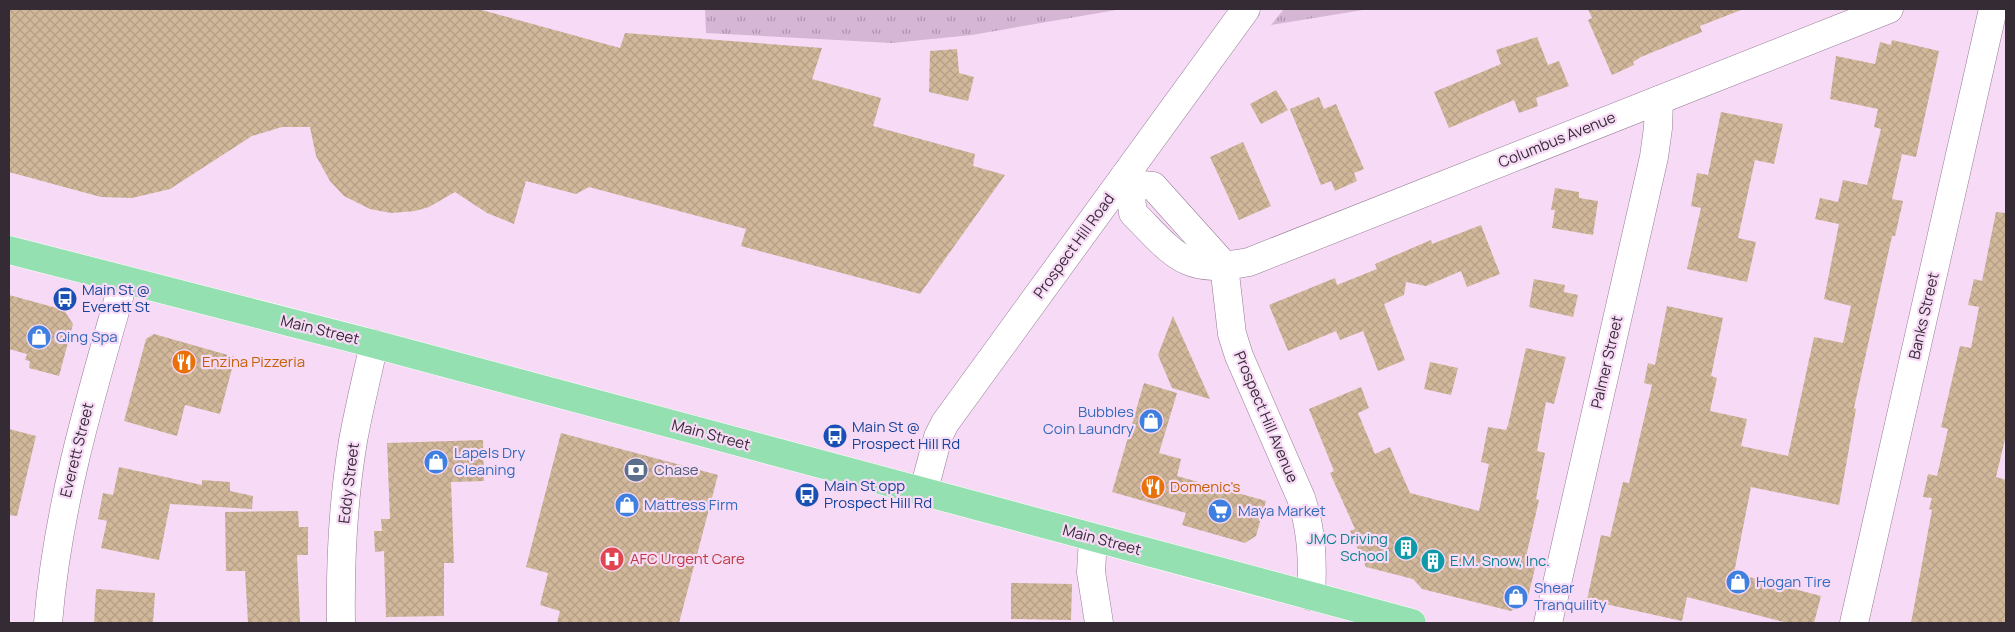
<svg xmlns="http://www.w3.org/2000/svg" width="2015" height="632" font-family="Manrope,sans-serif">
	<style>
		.park { fill: url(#park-tufts) }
		.building { fill: url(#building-cross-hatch) }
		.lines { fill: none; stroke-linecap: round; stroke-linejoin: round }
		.minor-casing { stroke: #967c95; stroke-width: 29 }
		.major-casing { stroke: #fff; stroke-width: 29 }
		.minor { stroke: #fff; stroke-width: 28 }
		.major { stroke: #95e0b0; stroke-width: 28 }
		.labels { text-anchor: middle; stroke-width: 4.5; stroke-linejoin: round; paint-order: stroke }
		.street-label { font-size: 15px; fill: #352b35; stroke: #f7daf6 }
		.transit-label { font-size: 15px; fill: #164399; stroke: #f7daf6; text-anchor: start }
		.shop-label { font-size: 15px; fill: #366cbe; stroke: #f7daf6; text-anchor: start }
		.food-label { font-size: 15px; fill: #c56008; stroke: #f7daf6; text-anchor: start }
		.service-label { font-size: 15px; fill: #4e5e75; stroke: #f7daf6; text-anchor: start }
		.culture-label { font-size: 15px; fill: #0d838f; stroke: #f7daf6; text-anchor: end }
		.health-label { font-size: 15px; fill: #be3a42; stroke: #f7daf6; text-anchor: start }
	</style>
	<defs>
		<pattern id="park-tufts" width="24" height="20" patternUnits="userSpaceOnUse" patternTransform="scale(1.25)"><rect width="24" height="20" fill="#d5b6d4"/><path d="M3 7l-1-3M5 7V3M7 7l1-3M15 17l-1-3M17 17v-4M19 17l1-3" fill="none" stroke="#ae94ad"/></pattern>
		<pattern id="building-cross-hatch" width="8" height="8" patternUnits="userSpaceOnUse" patternTransform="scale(1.25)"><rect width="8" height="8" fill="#d1b89b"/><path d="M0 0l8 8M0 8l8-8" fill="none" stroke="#b49e86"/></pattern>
	</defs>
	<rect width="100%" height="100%" fill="#f7daf6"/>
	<g class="park">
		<polygon points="705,9 1122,9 972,35 892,43 706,33"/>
		<polygon points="1284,9 1369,9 1271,25"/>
	</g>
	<g class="building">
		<polygon points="9,9 478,9 620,48 625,33 822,48 812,79 881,98 873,126 975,154 973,166 1005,175 920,294 741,246 746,229 589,187 576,194 526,181 514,224 487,213 455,192 429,207 415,211 391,213 370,209 344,196 330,181 316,156 310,127 282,127 252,136 170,189 132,198 101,197 9,172"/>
		<polygon points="1588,9 1741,9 1741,10 1700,26 1702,32 1641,57 1633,62 1634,65 1612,75 1588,20 1592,18"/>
		<polygon points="1537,37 1548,65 1559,61 1569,86 1536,98 1538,106 1519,113 1514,100 1449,128 1434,92 1501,64 1496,50"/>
		<polygon points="1892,40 1939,51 1916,157 1902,154 1892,199 1903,201 1895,236 1892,236 1854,408 1856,409 1839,505 1751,487 1734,573 1821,596 1814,623 1788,623 1687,597 1682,621 1587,600 1601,535 1610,537 1623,482 1629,483 1652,385 1644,383 1648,363 1655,365 1667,306 1723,318 1711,376 1717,378 1710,411 1747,419 1741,446 1788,456 1814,337 1843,343 1851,306 1824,299 1839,224 1815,219 1820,198 1838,202 1843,180 1867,185 1881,129 1874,127 1878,109 1830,99 1836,56 1875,64 1880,42 1891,45"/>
		<polygon points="957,49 959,73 974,77 968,101 929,92 930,51"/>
		<polygon points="1276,90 1288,110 1261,124 1250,104"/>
		<polygon points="1319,97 1324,109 1336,104 1364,169 1354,173 1357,181 1335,191 1331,181 1321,185 1290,109"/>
		<polygon points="1721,112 1783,124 1774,164 1755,160 1738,238 1756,242 1747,282 1687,269 1701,208 1691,206 1697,173 1708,175"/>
		<polygon points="1243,142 1271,206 1239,220 1210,157"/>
		<polygon points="1555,188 1579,192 1579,198 1598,201 1593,235 1552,228 1555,210 1551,210"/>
		<polygon points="1996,212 2006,213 2006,435 1996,477 2006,480 2006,623 1911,623 1932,510 1929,509 1932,498 1923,497 1928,474 1937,476 1948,429 1941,427 1960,346 1971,348 1979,307 1968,305 1974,279 1982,281"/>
		<polygon points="1481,225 1500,274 1467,287 1461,271 1426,286 1406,282 1404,295 1384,304 1405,360 1378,371 1363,331 1340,340 1336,331 1288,351 1269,305 1335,278 1337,285 1377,269 1375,264 1431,240 1432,244"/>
		<polygon points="1534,279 1565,285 1564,292 1578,295 1573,317 1529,307"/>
		<polygon points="9,295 64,310 73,324 59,376 29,368 30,361 25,360 27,354 9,349"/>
		<polygon points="1173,316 1210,399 1172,388 1158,355"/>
		<polygon points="154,334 235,357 220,414 185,405 177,436 124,421 146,339"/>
		<polygon points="1526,348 1566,357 1554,404 1546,402 1537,451 1545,453 1536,499 1539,500 1525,561 1536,564 1527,601 1511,611 1422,589 1413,579 1366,567 1350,531 1355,529 1330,473 1334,471 1309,409 1361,387 1369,408 1358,413 1375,454 1390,447 1410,493 1479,511 1489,464 1481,462 1488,427 1506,430 1508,425"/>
		<polygon points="1430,362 1458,368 1451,395 1424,389"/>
		<polygon points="1144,383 1177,393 1159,453 1181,459 1177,476 1266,501 1256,536 1245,543 1182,525 1186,513 1112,492"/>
		<polygon points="9,429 36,436 17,516 9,515"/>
		<polygon points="561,433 718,475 679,623 557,623 560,611 540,605 548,573 526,567"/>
		<polygon points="483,440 484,481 451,482 454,563 444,563 444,616 386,617 384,551 375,552 374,531 382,531 381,519 390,519 387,443"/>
		<polygon points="119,467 202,485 202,480 230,482 230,491 253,496 252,509 170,504 159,560 101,548 107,521 98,519 103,493 113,495"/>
		<polygon points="298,511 299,527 308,527 308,555 297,555 300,623 248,623 245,571 226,571 225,512"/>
		<polygon points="1011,583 1072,584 1071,620 1011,619"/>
		<polygon points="96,589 155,593 153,623 94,623"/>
	</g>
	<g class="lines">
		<defs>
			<g id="minor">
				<path d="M 1124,177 L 1129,184 L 1133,213 C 1175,255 1184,275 1249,262 L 1889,9"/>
				<path d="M 1129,184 L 1153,186 L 1224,265 L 1232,334 L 1239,356 L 1301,498 C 1312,531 1313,562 1311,596"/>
				<polyline points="923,493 938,437 945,423 1246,9"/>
				<polyline points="1093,538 1091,572 1099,623"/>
				<path d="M 48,623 C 58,503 91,395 124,280"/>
				<path d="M 341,623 C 340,562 343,501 353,441 C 359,408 367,376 374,344"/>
				<polyline points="1548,623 1654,157 1658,128 1659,100"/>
				<polyline points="1854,623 1993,9"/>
			</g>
			<polyline id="major" points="9,250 374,344 1412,623"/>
		</defs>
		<use href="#minor" class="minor-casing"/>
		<use href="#major" class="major-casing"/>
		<use href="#minor" class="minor"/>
		<use href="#major" class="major"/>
	</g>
	<defs>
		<symbol id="bus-disc" viewBox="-11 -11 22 22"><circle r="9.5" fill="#1a4fb4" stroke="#f7daf6"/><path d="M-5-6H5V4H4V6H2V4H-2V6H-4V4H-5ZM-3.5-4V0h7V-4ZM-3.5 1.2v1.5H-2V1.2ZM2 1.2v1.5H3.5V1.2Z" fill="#fff"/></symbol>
		<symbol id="shop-disc" viewBox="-11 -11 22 22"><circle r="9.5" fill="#3f7fe0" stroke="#f7daf6"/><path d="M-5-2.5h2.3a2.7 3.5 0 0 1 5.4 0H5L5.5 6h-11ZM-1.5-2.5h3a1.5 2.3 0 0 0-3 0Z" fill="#fff"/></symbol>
		<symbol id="restaurant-disc" viewBox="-11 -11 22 22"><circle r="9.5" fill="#e8710a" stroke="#f7daf6"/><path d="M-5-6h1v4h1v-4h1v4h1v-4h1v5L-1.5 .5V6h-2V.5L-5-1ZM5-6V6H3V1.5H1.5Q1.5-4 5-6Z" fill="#fff"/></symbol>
		<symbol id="bank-disc" viewBox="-11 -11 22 22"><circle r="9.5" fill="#5c6f8a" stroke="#f7daf6"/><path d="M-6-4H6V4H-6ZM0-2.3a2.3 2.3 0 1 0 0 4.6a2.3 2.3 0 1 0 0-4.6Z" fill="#fff"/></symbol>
		<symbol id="supermarket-disc" viewBox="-11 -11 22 22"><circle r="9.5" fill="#3f7fe0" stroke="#f7daf6"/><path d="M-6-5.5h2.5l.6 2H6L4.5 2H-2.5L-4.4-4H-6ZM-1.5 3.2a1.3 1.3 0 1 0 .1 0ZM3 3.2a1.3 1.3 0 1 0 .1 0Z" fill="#fff"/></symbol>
		<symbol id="building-disc" viewBox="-11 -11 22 22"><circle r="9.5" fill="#0f9aa8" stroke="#f7daf6"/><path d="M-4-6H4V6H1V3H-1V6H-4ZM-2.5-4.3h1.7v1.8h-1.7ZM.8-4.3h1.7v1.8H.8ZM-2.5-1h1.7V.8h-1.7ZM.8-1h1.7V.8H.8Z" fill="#fff"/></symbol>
		<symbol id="hospital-disc" viewBox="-11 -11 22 22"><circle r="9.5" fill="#e0444e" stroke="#f7daf6"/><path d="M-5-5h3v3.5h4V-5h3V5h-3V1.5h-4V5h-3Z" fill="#fff"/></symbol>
	</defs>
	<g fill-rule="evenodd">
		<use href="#bus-disc" x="51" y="285" width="28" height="28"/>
		<use href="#shop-disc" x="25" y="323" width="28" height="28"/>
		<use href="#restaurant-disc" x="170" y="348" width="28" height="28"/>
		<use href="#shop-disc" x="1137" y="407" width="28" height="28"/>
		<use href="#bus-disc" x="821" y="422" width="28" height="28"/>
		<use href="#shop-disc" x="422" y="448" width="28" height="28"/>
		<use href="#bank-disc" x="622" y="456" width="28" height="28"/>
		<use href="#restaurant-disc" x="1139" y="473" width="28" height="28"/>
		<use href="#bus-disc" x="793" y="481" width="28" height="28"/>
		<use href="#shop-disc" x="613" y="491" width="28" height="28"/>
		<use href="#supermarket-disc" x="1206" y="497" width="28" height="28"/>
		<use href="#building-disc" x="1392" y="534" width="28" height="28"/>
		<use href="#hospital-disc" x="598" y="545" width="28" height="28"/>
		<use href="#building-disc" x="1419" y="547" width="28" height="28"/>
		<use href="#shop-disc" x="1724" y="568" width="28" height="28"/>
		<use href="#shop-disc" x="1502" y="583" width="28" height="28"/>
	</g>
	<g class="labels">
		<g class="street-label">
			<text transform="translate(1557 140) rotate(-22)" y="5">Columbus Avenue</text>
			<text transform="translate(1074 246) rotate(-54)" y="5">Prospect Hill Road</text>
			<text transform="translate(1924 316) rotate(-77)" y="5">Banks Street</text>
			<text transform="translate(320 330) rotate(14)" y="5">Main Street</text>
			<text transform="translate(1607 362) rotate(-77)" y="5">Palmer Street</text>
			<text transform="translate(1266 417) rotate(67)" y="5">Prospect Hill Avenue</text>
			<text transform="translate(711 435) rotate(15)" y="5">Main Street</text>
			<text transform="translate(77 450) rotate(-76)" y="5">Everett Street</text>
			<text transform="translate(349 483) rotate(-83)" y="5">Eddy Street</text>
			<text transform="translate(1102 540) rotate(15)" y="5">Main Street</text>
		</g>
		<g class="transit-label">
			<text x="82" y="295">Main St @<tspan x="82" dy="17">Everett St</tspan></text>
			<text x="852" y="432">Main St @<tspan x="852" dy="17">Prospect Hill Rd</tspan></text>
			<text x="824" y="491">Main St opp<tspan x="824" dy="17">Prospect Hill Rd</tspan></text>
		</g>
		<g class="shop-label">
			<text x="56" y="342">Qing Spa</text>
			<text x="1134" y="417" text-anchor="end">Bubbles<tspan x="1134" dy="17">Coin Laundry</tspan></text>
			<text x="454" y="458">Lapels Dry<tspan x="454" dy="17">Cleaning</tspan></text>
			<text x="644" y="510">Mattress Firm</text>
			<text x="1238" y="516">Maya Market</text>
			<text x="1756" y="587">Hogan Tire</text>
			<text x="1534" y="593">Shear<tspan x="1534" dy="17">Tranquility</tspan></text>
		</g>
		<g class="food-label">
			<text x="202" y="367">Enzina Pizzeria</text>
			<text x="1170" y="492">Domenic's</text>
		</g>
		<g class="service-label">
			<text x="654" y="475">Chase</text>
		</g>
		<g class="culture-label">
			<text x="1388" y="544">JMC Driving<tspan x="1388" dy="17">School</tspan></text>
			<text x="1450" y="566" text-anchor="start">E.M. Snow, Inc.</text>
		</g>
		<g class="health-label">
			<text x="630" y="564">AFC Urgent Care</text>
		</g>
	</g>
	<rect width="2015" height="632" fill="none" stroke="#352b35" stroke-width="20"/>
</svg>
